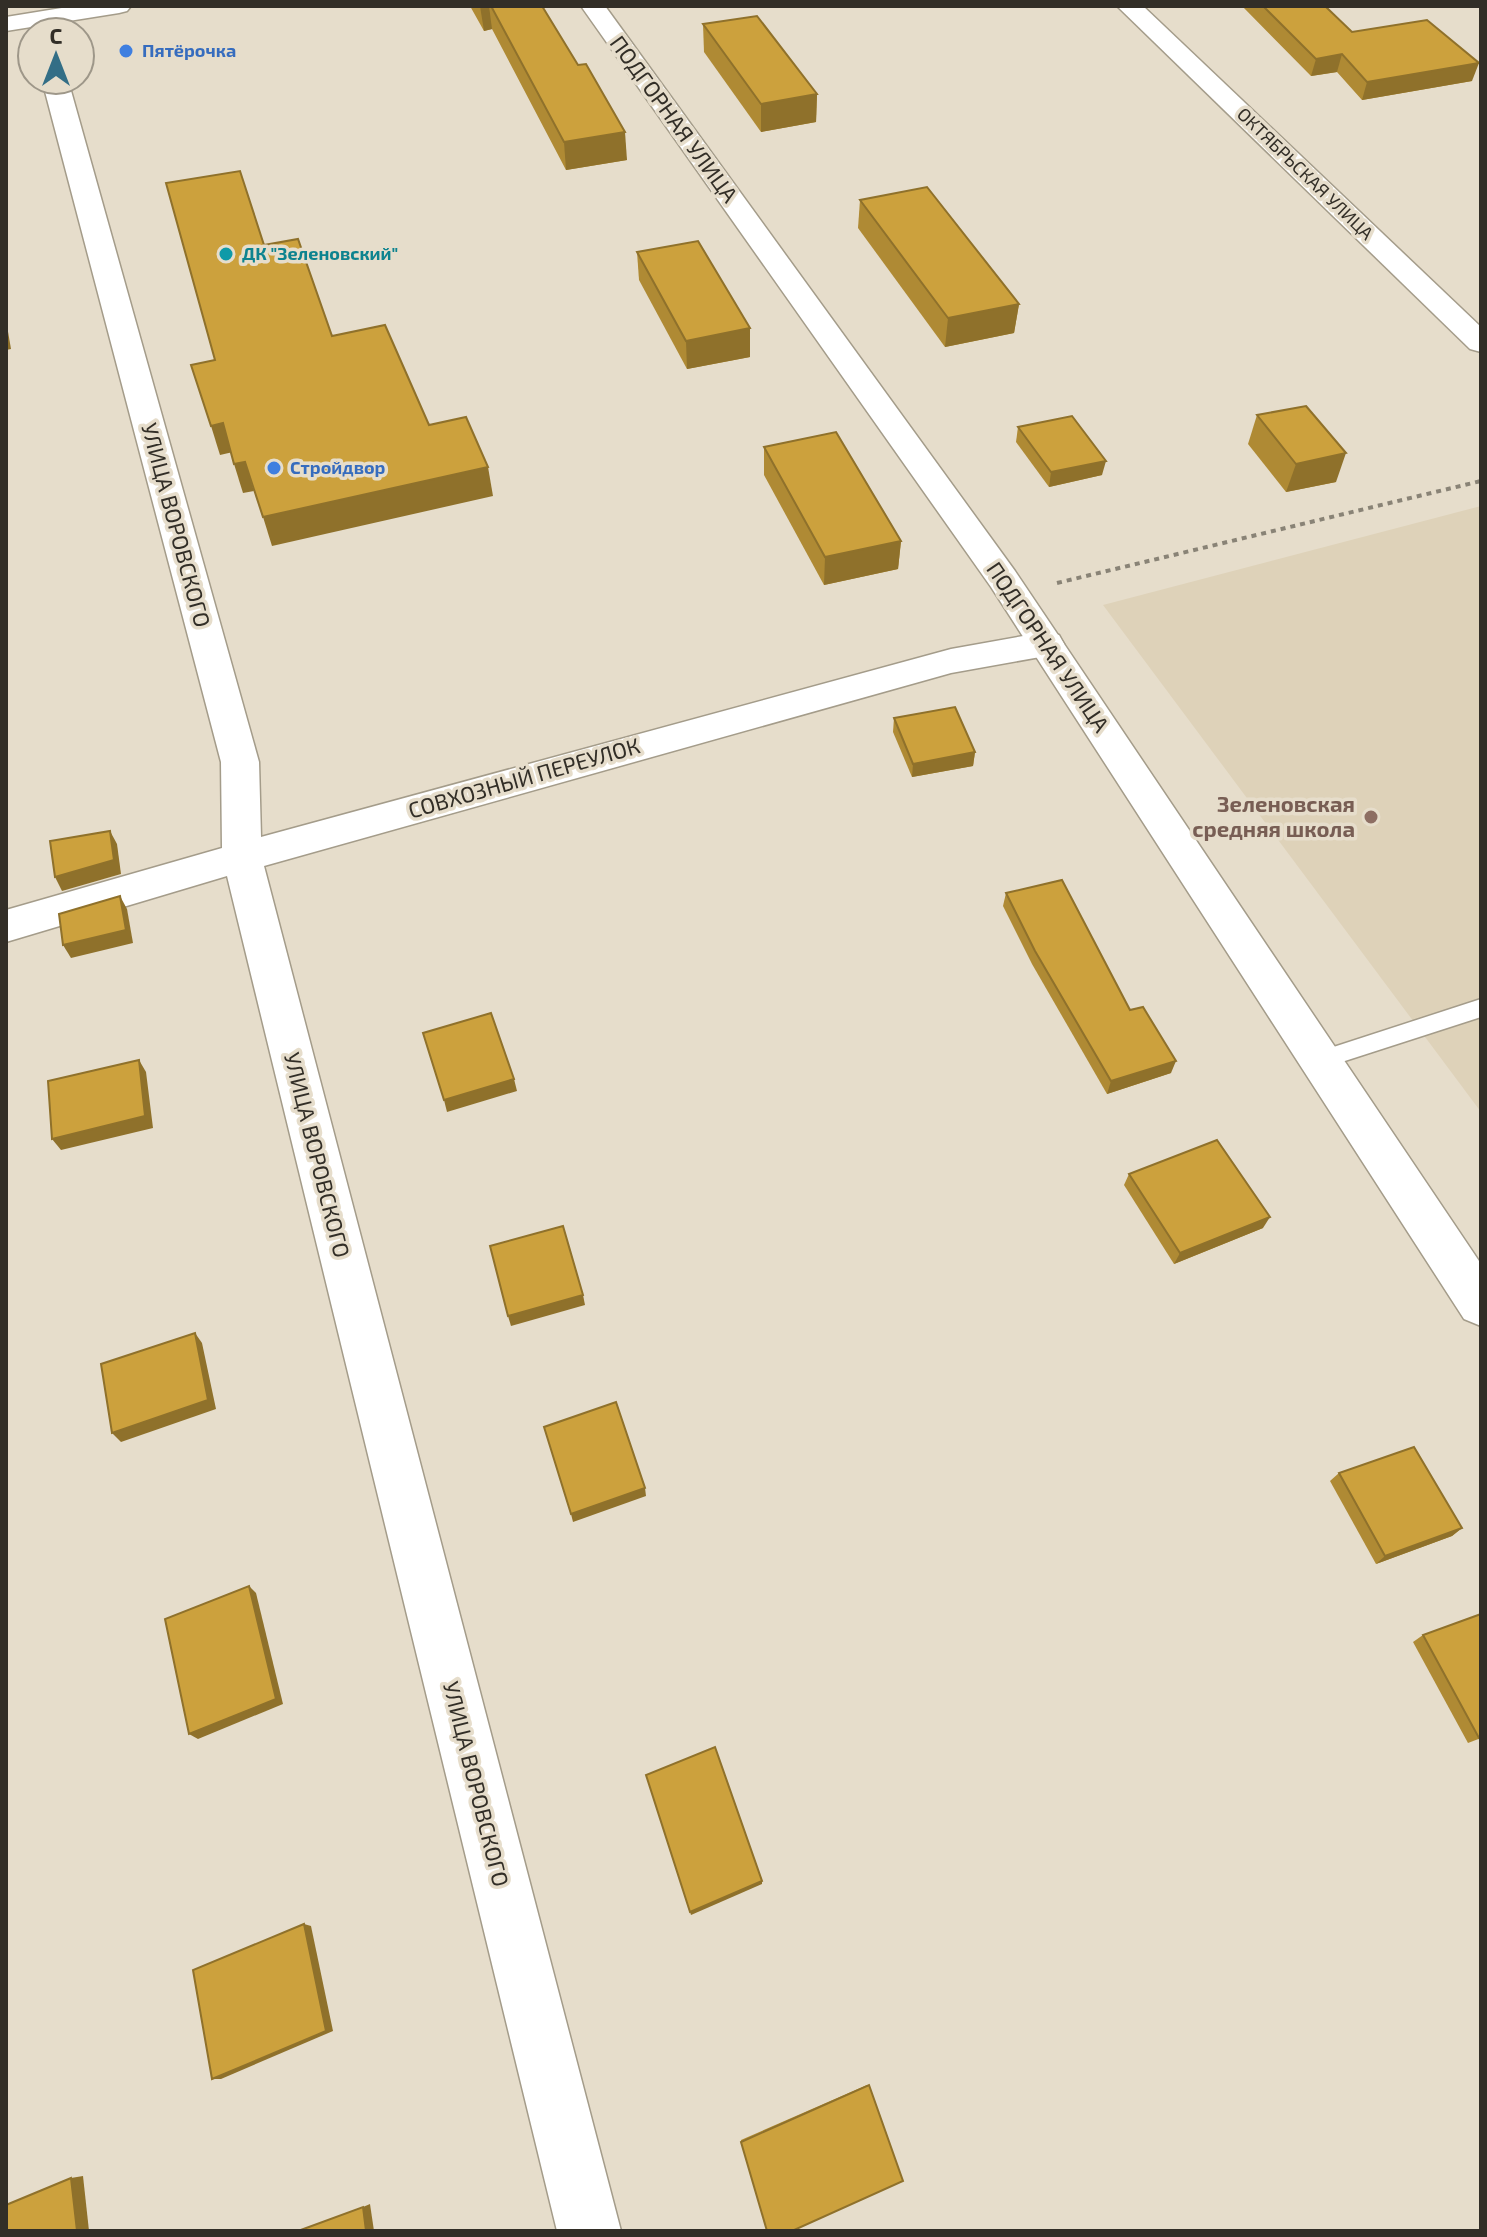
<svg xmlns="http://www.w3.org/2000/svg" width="1487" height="2237" font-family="'Exo 2',sans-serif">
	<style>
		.built { fill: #ded2b9 }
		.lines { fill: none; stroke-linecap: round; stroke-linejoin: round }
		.lane-casing { stroke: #a49c8a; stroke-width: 3 }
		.street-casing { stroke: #a49c8a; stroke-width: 3 }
		.secondary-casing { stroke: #a49c8a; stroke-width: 3 }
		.path { stroke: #898376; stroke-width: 4; stroke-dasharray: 5 5; stroke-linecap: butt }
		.lane { fill: #fff; fill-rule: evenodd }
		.street { fill: #fff; fill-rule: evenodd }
		.secondary { fill: #fff; fill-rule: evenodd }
		.wall { fill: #af8a34 }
		.shaded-wall { fill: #8f712b }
		.building { fill: #cca13d; stroke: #8f712b; stroke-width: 2 }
		.shop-dot { fill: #3f7fe0; stroke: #e6ddcb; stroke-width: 3 }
		.culture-dot { fill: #0f9aa8; stroke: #e6ddcb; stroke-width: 3 }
		.education-dot { fill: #8d6e63; stroke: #e6ddcb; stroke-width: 3 }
		.labels { text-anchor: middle; stroke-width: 7; stroke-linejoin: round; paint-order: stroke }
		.far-shop-label { font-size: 18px; font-weight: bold; fill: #366cbe; stroke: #e6ddcb; text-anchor: start }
		.far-street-label { font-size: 18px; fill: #322e27; stroke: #e6ddcb }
		.far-culture-label { font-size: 18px; font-weight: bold; fill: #0d838f; stroke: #e6ddcb; text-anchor: start }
		.street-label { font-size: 22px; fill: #322e27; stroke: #e6ddcb }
		.education-label { font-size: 22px; font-weight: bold; fill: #785e54; stroke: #e6ddcb; text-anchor: end }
	</style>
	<rect width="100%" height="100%" fill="#e6ddcb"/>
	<polygon class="built" points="1481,506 1481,1112 1103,605"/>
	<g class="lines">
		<defs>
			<polygon id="lane" points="1481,999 1481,1017 1320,1069 1312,1066 1309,1060 1312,1054"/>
			<g id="street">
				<polygon points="1117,6 1143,6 1481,327 1481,352 1470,349"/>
				<polygon points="42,80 68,80 259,762 261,837 951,649 1046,632 1059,635 1064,644 1059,653 1046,656 951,673 264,866 621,2231 557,2231 227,876 6,942 6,910 222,848 221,762"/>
			</g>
			<g id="secondary">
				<polygon points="74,6 131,6 127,11 119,13 6,31 6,17"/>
				<polygon points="581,6 605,6 1015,571 1481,1264 1481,1326 1464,1319 991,587"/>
			</g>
		</defs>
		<use href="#lane" class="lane-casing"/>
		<use href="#street" class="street-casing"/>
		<use href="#secondary" class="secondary-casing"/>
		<polyline class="path" points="1057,583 1481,481"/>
		<use href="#lane" class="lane"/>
		<use href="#street" class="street"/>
		<use href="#secondary" class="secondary"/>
	</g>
	<g class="wall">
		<polygon points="470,6 542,6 627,160 566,170 492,29 484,31"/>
		<polygon points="1242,6 1325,6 1352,32 1472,81 1362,100 1337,72 1311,76"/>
		<polygon points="703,24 817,94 816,122 761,132 704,52"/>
		<polygon points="860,200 1019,304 1014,333 945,347 858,228"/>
		<polygon points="637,252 750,357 687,369 639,280"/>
		<polygon points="1257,415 1336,482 1286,492 1248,444"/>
		<polygon points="1018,427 1102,475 1049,487 1016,442"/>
		<polygon points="764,447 901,541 898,569 824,585 764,475"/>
		<polygon points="894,718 975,752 973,766 912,777 893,732"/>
		<polygon points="1006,893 1130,1010 1171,1073 1107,1094 1032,964 1003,906"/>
		<polygon points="1129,1174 1263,1228 1174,1264 1124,1185"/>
		<polygon points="1339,1473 1462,1528 1452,1536 1376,1564 1330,1481"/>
		<polygon points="1423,1635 1481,1738 1468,1743 1413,1642"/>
		<polygon points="867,2085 869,2085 741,2142 741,2140"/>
	</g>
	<g class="shaded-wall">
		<polygon points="480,6 489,6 492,29 484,31"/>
		<polygon points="1342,54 1337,72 1311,76 1316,59"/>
		<polygon points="1479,63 1472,81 1362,100 1367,82"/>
		<polygon points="817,94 816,122 761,132 761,104"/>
		<polygon points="625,132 627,160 566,170 564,142"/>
		<polygon points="1019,304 1014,333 945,347 948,318"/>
		<polygon points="6,320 11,349 6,350"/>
		<polygon points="750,328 750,357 687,369 686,341"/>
		<polygon points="223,423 233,452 220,455 211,426"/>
		<polygon points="1346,453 1336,482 1286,492 1296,464"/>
		<polygon points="1106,461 1102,475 1049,487 1051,472"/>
		<polygon points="245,462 254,491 243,493 234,464"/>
		<polygon points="488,467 493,496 272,546 263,517"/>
		<polygon points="901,541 898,569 824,585 825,557"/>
		<polygon points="975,752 973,766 912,777 913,764"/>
		<polygon points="110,831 117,844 121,874 62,891 55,877"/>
		<polygon points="120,896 127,909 133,943 71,958 63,945"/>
		<polygon points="139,1060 146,1072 153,1128 61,1150 52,1139"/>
		<polygon points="1176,1061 1171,1073 1107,1094 1111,1081"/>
		<polygon points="514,1079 517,1091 447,1112 444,1100"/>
		<polygon points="1270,1217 1263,1228 1174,1264 1180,1253"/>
		<polygon points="583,1295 585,1305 511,1326 508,1316"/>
		<polygon points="195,1333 202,1343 216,1409 121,1442 112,1433"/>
		<polygon points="645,1488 646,1496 573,1522 571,1514"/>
		<polygon points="1462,1528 1452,1536 1376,1564 1385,1556"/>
		<polygon points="249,1586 256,1593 283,1704 198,1739 189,1734"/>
		<polygon points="762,1881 762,1884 691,1915 690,1912"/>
		<polygon points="304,1924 311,1926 333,2031 221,2079 212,2079"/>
		<polygon points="83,2176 89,2231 77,2231 71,2178"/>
		<polygon points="370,2204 374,2231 366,2231 363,2207"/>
	</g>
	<g class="building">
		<polygon points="491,6 542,6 578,65 586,64 625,132 564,142"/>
		<polygon points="1263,6 1325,6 1352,32 1427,20 1479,63 1367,82 1342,54 1316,59"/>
		<polygon points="757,16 817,94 761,104 703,24"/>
		<polygon points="240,171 264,245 298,239 332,336 385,325 429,425 466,417 488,467 263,517 245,462 234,464 223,423 211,426 191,365 215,360 166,183"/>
		<polygon points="927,187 1019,304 948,318 860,200"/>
		<polygon points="698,241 750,328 686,341 637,252"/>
		<polygon points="1306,406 1346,453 1296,464 1257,415"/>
		<polygon points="1072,416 1106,461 1051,472 1018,427"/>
		<polygon points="836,432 901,541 825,557 764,447"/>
		<polygon points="955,707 975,752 913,764 894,718"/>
		<polygon points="110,831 114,860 55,877 50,841"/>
		<polygon points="1062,880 1130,1010 1143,1007 1176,1061 1111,1081 1035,951 1006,893"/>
		<polygon points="120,896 126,930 63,945 59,914"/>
		<polygon points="491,1013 514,1079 444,1100 423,1033"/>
		<polygon points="139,1060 145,1116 52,1139 48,1081"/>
		<polygon points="1217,1140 1270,1217 1180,1253 1129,1174"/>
		<polygon points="563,1226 583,1295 508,1316 490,1246"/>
		<polygon points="195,1333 208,1400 112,1433 101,1364"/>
		<polygon points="616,1402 645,1488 571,1514 544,1427"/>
		<polygon points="1414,1447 1462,1528 1385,1556 1339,1473"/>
		<polygon points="249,1586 276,1699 189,1734 165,1619"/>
		<polygon points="1481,1614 1481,1737 1479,1738 1423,1635"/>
		<polygon points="715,1747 762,1881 690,1912 646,1775"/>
		<polygon points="304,1924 326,2031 212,2079 193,1970"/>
		<polygon points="869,2085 903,2181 792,2231 767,2231 741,2142"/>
		<polygon points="71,2178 77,2231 6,2231 6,2205"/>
		<polygon points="363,2207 366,2231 298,2231"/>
	</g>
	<g class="shop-dot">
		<circle cx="126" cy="51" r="8"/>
		<circle cx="274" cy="468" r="8"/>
	</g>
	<circle class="culture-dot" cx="226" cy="254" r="8"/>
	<circle class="education-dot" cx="1371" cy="817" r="8"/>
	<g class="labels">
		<g class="far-shop-label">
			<text x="142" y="57">Пятёрочка</text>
			<text x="290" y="474">Стройдвор</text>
		</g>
		<g class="far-street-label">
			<text transform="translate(1305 174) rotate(44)" y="6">ОКТЯБРЬСКАЯ УЛИЦА</text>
		</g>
		<g class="far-culture-label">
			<text x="242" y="260">ДК "Зеленовский"</text>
		</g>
		<g class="street-label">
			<text transform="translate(674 119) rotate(54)" y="8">ПОДГОРНАЯ УЛИЦА</text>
			<text transform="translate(176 525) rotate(75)" y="8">УЛИЦА ВОРОВСКОГО</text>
			<text transform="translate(1048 647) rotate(56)" y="8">ПОДГОРНАЯ УЛИЦА</text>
			<text transform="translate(524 778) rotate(-16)" y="8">СОВХОЗНЫЙ ПЕРЕУЛОК</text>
			<text transform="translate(317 1155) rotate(76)" y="8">УЛИЦА ВОРОВСКОГО</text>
			<text transform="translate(476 1784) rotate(76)" y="8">УЛИЦА ВОРОВСКОГО</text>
		</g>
		<g class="education-label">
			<text x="1355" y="812">Зеленовская<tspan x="1355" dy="25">средняя школа</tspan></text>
		</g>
	</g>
	<rect width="1487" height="2237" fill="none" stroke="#322e27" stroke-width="16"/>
	<g transform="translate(56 56)"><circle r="38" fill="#e6ddcb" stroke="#9e9789" stroke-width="2"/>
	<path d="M0-6L14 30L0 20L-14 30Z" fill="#336e86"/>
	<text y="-12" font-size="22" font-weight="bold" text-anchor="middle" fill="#322e27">С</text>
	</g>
</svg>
